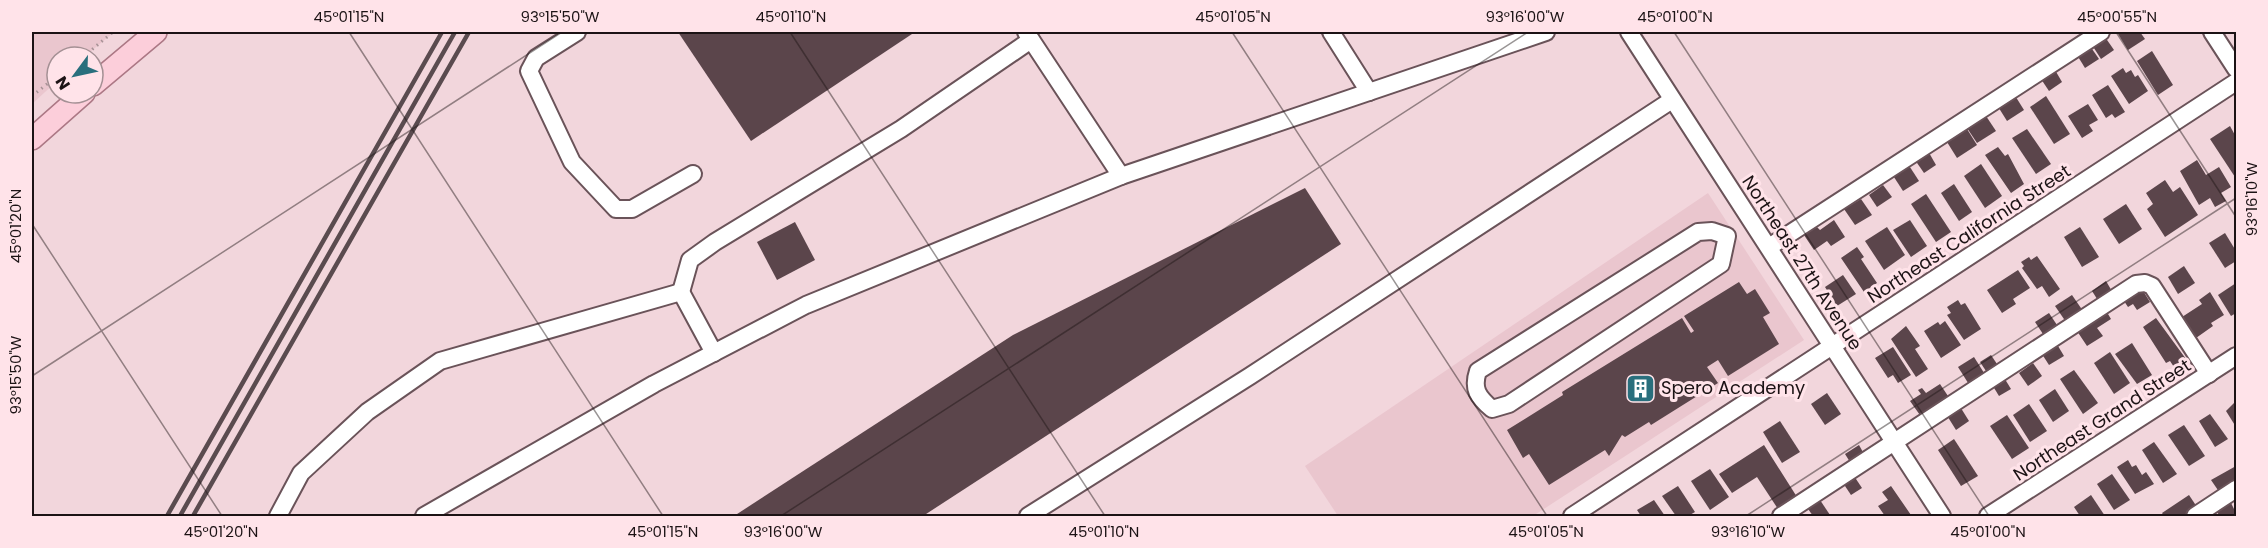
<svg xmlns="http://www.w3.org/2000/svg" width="2268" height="548" font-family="Poppins,sans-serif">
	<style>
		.built { fill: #eac6ce }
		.building { fill: #5b454b }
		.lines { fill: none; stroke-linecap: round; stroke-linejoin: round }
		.minor-casing { stroke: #6a5359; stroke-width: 20 }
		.major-casing { stroke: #ac7885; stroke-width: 24 }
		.path { stroke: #a79296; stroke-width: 3; stroke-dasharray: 1.5 4.5; stroke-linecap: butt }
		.minor { stroke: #fff; stroke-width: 16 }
		.major { stroke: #fcceda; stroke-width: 21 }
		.rail { stroke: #5a4b4f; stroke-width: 4.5 }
		.ticks { fill: none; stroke: #1c1315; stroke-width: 1.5; stroke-opacity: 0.45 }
		.labels { text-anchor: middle; stroke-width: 6; stroke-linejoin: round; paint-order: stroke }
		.street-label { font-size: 18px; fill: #1c1315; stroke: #ffe3e9 }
		.poi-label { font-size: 18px; fill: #1c1315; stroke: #ffe3e9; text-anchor: start }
		.neatline { fill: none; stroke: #1c1315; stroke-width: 2 }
		.ticks-label { font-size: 15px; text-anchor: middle; fill: #1c1315 }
	</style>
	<rect width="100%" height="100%" fill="#f2d6dc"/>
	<g class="built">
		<polygon points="32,32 114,32 84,57 57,57 57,81 32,104"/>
		<polygon points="1708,193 1804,340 1533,516 1338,516 1305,466"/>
	</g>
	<g class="building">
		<polygon points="678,32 915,32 751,141"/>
		<polygon points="2117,32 2140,32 2145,39 2128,50"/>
		<polygon points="2105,37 2114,50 2101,59 2092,45"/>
		<polygon points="2090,46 2099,59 2085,68 2077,55"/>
		<polygon points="2152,51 2173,85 2158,95 2137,61"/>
		<polygon points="2123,68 2126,73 2131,70 2135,77 2138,75 2148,91 2129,104 2111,76"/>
		<polygon points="2055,70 2062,82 2049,91 2041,79"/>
		<polygon points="2108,85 2125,112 2115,118 2112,114 2106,118 2092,95"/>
		<polygon points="2014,94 2024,110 2007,121 1997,105"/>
		<polygon points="2046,96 2070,134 2054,144 2030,107"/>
		<polygon points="2088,104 2098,120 2089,125 2093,131 2082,138 2068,116"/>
		<polygon points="1986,116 1996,131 1977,143 1967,128"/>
		<polygon points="2230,126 2236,137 2235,177 2210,139"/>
		<polygon points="1967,129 1977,145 1957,158 1947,142"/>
		<polygon points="2027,129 2051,164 2036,174 2012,138"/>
		<polygon points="1998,147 2005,156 2008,154 2024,184 2011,193 1985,155"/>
		<polygon points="1928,151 1936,165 1924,173 1915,160"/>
		<polygon points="2197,160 2206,175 2219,167 2231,187 2221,193 2226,201 2215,207 2210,198 2199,205 2180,171"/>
		<polygon points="1908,164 1919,181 1903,191 1892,174"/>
		<polygon points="1981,164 2002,196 1985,208 1964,176"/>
		<polygon points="2165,180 2173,192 2180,187 2198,215 2165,237 2147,209 2153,204 2146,193"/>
		<polygon points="1954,184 1972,212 1959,221 1941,193"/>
		<polygon points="1883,185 1892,197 1877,207 1869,195"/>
		<polygon points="1305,188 1341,244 923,516 734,516 1013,335"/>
		<polygon points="1926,194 1951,232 1936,242 1911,204"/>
		<polygon points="1861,199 1872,215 1855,225 1844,209"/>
		<polygon points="2126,204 2142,229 2119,244 2103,219"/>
		<polygon points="1834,220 1845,237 1831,246 1827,241 1814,250 1804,235 1817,227 1820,230"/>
		<polygon points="1910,220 1927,246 1911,257 1893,230"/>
		<polygon points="795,222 815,260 777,280 757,242"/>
		<polygon points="1887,227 1905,255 1884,270 1865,241"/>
		<polygon points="2080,227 2099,257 2082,267 2064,237"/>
		<polygon points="2225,233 2236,251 2236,261 2225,268 2209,243"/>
		<polygon points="1857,247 1864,257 1861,259 1877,283 1864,292 1841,258"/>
		<polygon points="2037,256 2060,289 2049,297 2042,286 2037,289 2022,268 2024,266 2021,262 2029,257 2031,260"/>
		<polygon points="2184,266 2195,283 2178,294 2168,277"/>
		<polygon points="2018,270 2030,288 2013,299 2016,304 2002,313 1987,290"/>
		<polygon points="1843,275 1856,294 1837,306 1825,287"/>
		<polygon points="2106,281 2113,293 2099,302 2092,291"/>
		<polygon points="1739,282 1747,294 1755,289 1770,313 1763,317 1779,344 1728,376 1718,360 1707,367 1718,383 1651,425 1649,422 1625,437 1622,435 1609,456 1605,450 1549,485 1529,454 1523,458 1507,430 1563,395 1562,392 1682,318 1691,333 1694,331 1684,316"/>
		<polygon points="2236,283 2236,313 2231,316 2218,295"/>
		<polygon points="2140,286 2150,302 2137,310 2133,304 2128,307 2122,298"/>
		<polygon points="2210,292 2224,315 2211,323 2213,326 2196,338 2182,317 2202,304 2199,300"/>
		<polygon points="2072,295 2083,311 2066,322 2055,306"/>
		<polygon points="1958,300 1961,305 1965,303 1981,329 1964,340 1947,315 1951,313 1947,307"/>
		<polygon points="2105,309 2111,319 2097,328 2103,336 2087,346 2075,328"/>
		<polygon points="2049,313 2059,328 2045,337 2035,322"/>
		<polygon points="2156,318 2186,359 2174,367 2170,361 2166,363 2143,327"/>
		<polygon points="1945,321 1961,345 1941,358 1924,331 1938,322 1940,325"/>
		<polygon points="1906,326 1920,346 1915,349 1928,369 1916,377 1891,339"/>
		<polygon points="2055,341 2064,356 2049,365 2040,351"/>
		<polygon points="2132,343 2152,375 2137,384 2115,354"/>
		<polygon points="1893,347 1911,375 1898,383 1893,375 1888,378 1875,358"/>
		<polygon points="2110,352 2130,383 2114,394 2094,363"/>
		<polygon points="1991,355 1999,367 1988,374 1980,362"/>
		<polygon points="1974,357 1986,376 1970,386 1958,367"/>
		<polygon points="2033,363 2042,376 2028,386 2019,373"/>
		<polygon points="2074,370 2098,403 2083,414 2060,379"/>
		<polygon points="2003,376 2011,389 1999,396 1991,383"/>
		<polygon points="1940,384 1950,399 1922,418 1910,401 1921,394 1918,390 1922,388 1926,393"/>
		<polygon points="2055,389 2069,411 2053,422 2039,400"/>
		<polygon points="1827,393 1841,414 1825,425 1811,404"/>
		<polygon points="2236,401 2236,427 2226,411"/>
		<polygon points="2029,404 2047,431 2030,442 2013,415"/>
		<polygon points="1959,405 1969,421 1956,430 1946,414"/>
		<polygon points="2210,414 2228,439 2215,447 2199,421"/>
		<polygon points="2007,415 2029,448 2012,459 1990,426"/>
		<polygon points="1780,421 1800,452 1782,463 1763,432"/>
		<polygon points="2184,425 2205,456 2189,466 2168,435"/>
		<polygon points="1954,439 1978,476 1961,486 1938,450"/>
		<polygon points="2154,442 2177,474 2163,483 2142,450"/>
		<polygon points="1764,445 1797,497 1778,509 1757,477 1732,493 1719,474"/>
		<polygon points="1859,445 1864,454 1850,462 1845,454"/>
		<polygon points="2128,460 2132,467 2136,465 2142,475 2146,472 2154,484 2135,494 2117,467"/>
		<polygon points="2236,466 2236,487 2222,496 2211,480"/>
		<polygon points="1710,469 1729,497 1710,510 1691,481"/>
		<polygon points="2112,474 2130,500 2114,510 2097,484"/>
		<polygon points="1854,476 1862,488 1851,495 1843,483"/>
		<polygon points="1678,486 1695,512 1688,516 1676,516 1662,496"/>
		<polygon points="1891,486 1911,515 1910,516 1885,516 1878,506 1888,500 1882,492"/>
		<polygon points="2091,495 2105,516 2080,516 2074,507"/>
		<polygon points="2189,495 2199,510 2189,516 2164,516 2162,513"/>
		<polygon points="1818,497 1830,515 1827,516 1813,516 1806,506"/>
		<polygon points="1654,500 1665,516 1641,516 1637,510"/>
		<polygon points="2230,501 2236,513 2230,516 2220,516 2216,511"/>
	</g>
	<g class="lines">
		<defs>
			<g id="minor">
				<polyline points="577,32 536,58 529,71 572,162 616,209 632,209 693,174"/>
				<polyline points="1026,32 1121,176"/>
				<polyline points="1331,32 1369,92"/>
				<polyline points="1629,32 1942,516"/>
				<polyline points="2212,32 2236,69"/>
				<path d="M 1712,231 L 1727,236 L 1721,264 L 1509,404 L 1492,409 C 1478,397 1472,389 1478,371 L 1698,232 Z"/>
				<polyline points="1769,247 2101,32"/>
				<polyline points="681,292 690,260 715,242 901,129 1031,40"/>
				<polyline points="278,516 301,473 367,412 440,361 681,292 714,353"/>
				<polyline points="424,516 654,384 806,305 1121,176 1546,32"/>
				<polyline points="1028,516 1250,376 1672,100"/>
				<polyline points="1572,516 2236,82"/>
				<polyline points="1781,516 2136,284 2145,283 2152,286 2209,374"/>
				<polyline points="1988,516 2236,356"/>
				<polyline points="2195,516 2236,489"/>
			</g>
			<g id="major">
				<polyline points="93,85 156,32"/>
				<polyline points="32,139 84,93"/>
			</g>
		</defs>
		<use href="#minor" class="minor-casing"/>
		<use href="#major" class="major-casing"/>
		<g class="path">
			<polyline points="83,57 113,32"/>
			<polyline points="32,96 57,76"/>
		</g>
		<use href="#minor" class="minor"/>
		<use href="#major" class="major"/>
		<g class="rail">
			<polyline points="167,516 442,32"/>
			<polyline points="180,516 455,32"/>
			<polyline points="193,516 469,32"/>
		</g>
	</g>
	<path class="ticks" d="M 349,32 L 663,516M 790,32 L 1105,516M 1232,32 L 1547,516M 1674,32 L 1989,516M 2116,32 L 2236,217M 32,224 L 222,516M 32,376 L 562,32M 781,516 L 1528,32M 1746,516 L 2236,198"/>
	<defs>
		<symbol id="building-square" viewBox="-11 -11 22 22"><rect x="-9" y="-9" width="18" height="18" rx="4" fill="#296f7d" stroke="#ffe3e9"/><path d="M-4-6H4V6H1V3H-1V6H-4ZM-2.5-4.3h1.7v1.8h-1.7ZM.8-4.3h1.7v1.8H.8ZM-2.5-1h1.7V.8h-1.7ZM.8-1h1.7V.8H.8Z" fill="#fff"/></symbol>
	</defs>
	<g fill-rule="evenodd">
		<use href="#building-square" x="1624" y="372" width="33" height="33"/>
	</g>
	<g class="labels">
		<g class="street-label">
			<text transform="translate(1969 234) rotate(-33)" y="6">Northeast California Street</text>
			<text transform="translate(1802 263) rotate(57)" y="6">Northeast 27th Avenue</text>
			<text transform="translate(2102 420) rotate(-33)" y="6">Northeast Grand Street</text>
		</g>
		<g class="poi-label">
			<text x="1661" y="394">Spero Academy</text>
		</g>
	</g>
	<rect width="2268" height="548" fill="none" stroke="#ffe3e9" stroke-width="66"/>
	<g transform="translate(75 75) rotate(237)"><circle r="28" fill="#ffe3e9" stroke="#a49094" stroke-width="1.5"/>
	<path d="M0-4.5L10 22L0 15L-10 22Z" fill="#296f7d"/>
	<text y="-9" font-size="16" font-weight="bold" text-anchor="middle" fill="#1c1315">N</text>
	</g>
	<rect x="33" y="33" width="2202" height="482" class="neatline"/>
	<g class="ticks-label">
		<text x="349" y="22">45°01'15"N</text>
		<text x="560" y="22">93°15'50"W</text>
		<text x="791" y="22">45°01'10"N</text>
		<text x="1233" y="22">45°01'05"N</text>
		<text x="1525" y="22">93°16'00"W</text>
		<text x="1675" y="22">45°01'00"N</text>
		<text x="2117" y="22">45°00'55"N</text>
		<text transform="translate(2252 199) rotate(-90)" y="5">93°16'10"W</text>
		<text transform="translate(16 226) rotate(-90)" y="5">45°01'20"N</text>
		<text transform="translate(16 375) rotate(-90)" y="5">93°15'50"W</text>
		<text x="221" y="537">45°01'20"N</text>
		<text x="663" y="537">45°01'15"N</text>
		<text x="783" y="537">93°16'00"W</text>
		<text x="1104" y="537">45°01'10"N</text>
		<text x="1546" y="537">45°01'05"N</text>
		<text x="1748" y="537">93°16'10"W</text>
		<text x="1988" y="537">45°01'00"N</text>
	</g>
</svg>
